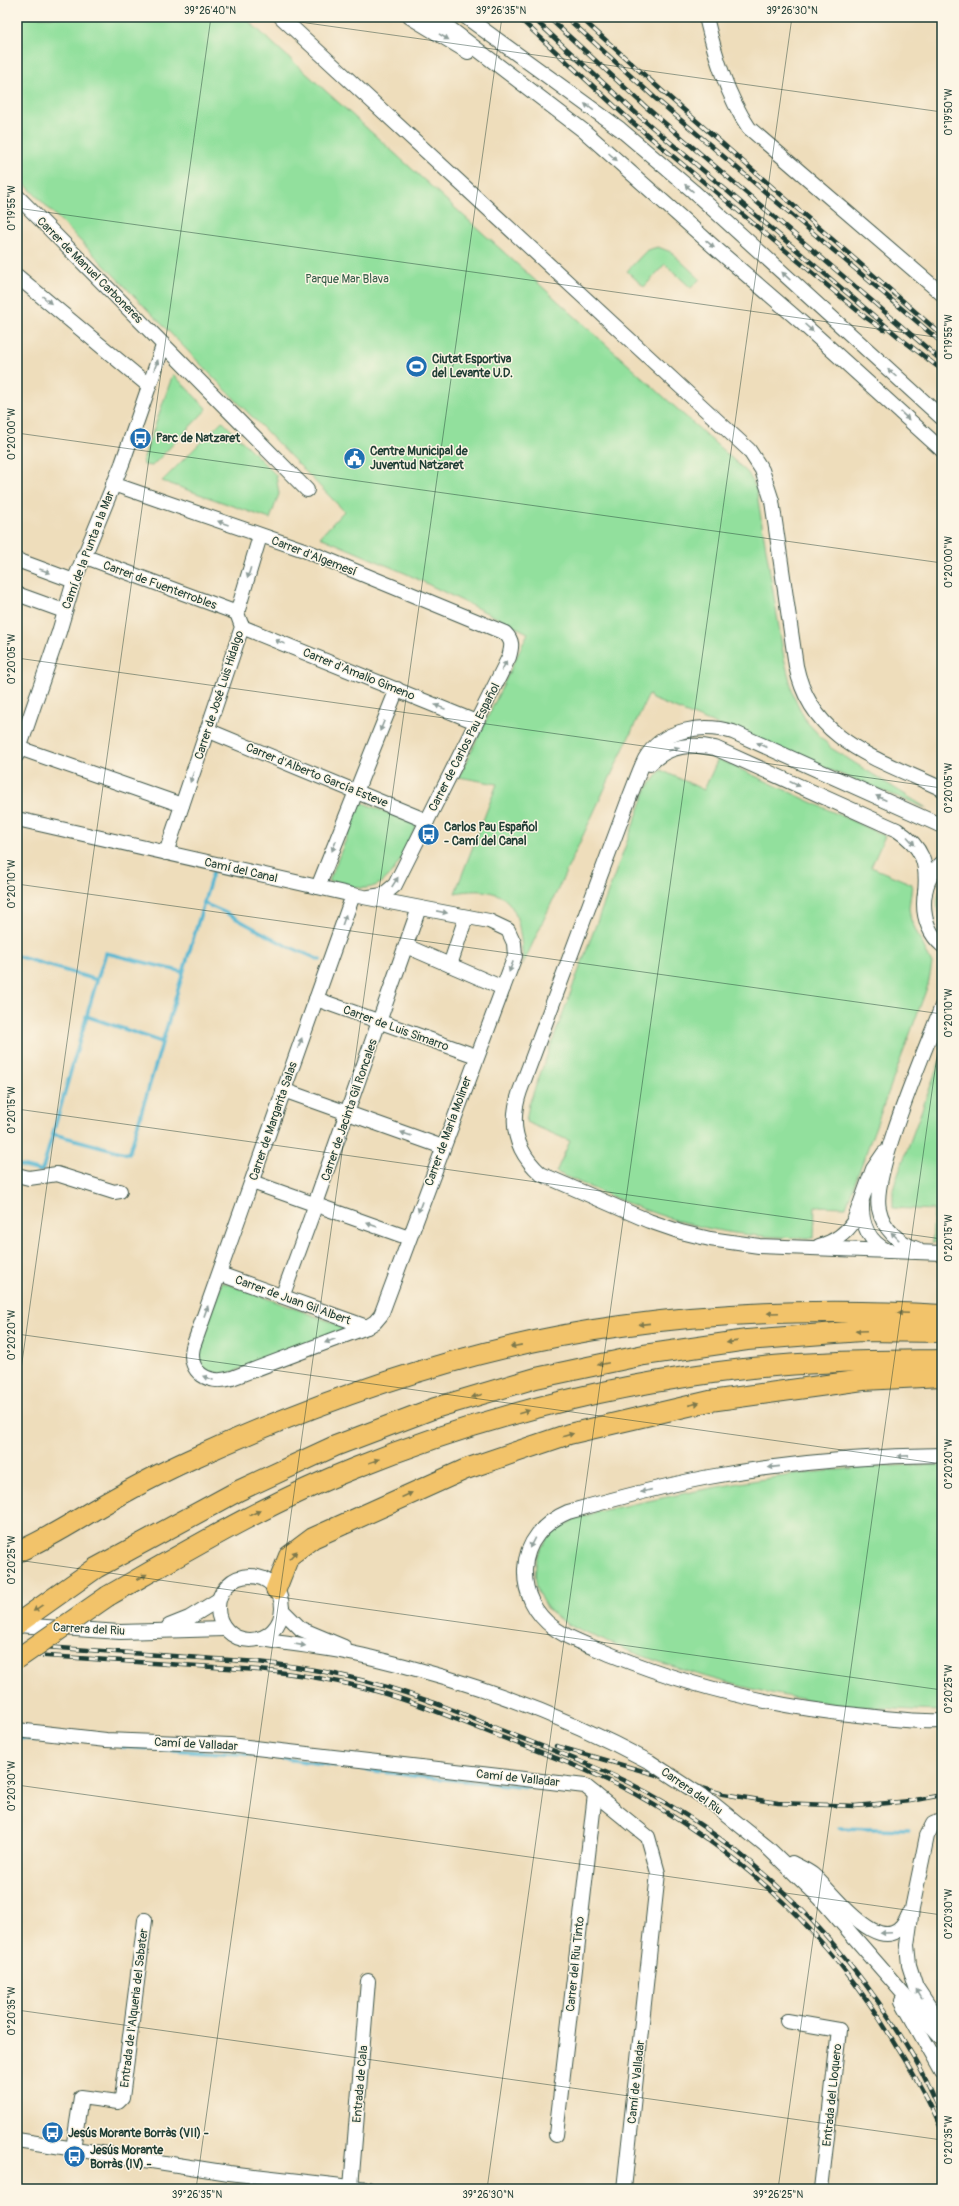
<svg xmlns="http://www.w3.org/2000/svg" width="959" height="2206" font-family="Pangolin,sans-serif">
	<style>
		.green { fill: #92e09d; stroke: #588e68 }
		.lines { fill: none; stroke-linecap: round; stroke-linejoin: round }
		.stream { stroke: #53b6d2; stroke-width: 3.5 }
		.minor-casing { stroke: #3e5548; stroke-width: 16 }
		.highway-casing { stroke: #3e5548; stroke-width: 22 }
		.minor { stroke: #fff; stroke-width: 14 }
		.highway { stroke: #f2c36a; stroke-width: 20 }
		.rail-casing { stroke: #1f3d34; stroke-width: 4.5 }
		.rail { stroke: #fcf5e5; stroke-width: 3; stroke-dasharray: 9; stroke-linecap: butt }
		.minor-bridge-casing { stroke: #3e5548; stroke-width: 16; stroke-linecap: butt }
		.highway-bridge-casing { stroke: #3e5548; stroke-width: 22; stroke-linecap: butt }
		.minor-bridge { stroke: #fff; stroke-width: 14 }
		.highway-bridge { stroke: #f2c36a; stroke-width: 20 }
		.oneway { fill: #8f9e9a }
		.oneway2 { fill: #7e794c }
		.ticks { fill: none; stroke: #1f3d34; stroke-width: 1; stroke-opacity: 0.45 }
		.labels { text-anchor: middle; stroke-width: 3; stroke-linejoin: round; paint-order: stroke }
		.street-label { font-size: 12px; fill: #1f3d34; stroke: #fcf5e5 }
		.park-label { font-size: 12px; fill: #365e49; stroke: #fcf5e5 }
		.poi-label { font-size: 12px; font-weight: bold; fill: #1f3d34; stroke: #fcf5e5; text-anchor: start }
		.neatline { fill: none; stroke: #1f3d34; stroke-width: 1.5 }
		.ticks-label { font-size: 10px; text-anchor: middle; fill: #1f3d34 }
	</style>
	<rect width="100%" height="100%" fill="#fcf5e5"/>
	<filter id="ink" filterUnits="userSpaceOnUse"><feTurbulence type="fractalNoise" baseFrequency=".025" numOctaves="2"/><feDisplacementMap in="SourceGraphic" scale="8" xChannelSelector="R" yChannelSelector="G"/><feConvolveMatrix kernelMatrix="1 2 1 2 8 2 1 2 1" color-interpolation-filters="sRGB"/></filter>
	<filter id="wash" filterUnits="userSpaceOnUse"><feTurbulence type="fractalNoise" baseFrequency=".012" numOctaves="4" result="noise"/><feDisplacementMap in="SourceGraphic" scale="16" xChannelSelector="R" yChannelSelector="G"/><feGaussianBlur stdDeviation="0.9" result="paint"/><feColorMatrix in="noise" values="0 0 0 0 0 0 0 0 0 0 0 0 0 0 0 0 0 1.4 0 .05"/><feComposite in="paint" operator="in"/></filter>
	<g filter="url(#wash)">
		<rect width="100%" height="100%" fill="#edb"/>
		<g class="green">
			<path d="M 17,17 L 244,17 L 748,473 L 756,488 L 784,658 L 794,697 L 806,721 L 831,748 L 928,809 L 652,699 L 649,694 L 523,964 C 520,914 516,882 455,893 L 497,784 L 459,777 L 528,633 L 407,574 L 320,537 L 344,511 L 17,176 Z"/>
			<polygon points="658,247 671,252 700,279 691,288 665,264 644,287 627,271 647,250"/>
			<polygon points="173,374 207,409 152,466 144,465 143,460"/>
			<polygon points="222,421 276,475 279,494 270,519 162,481"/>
			<path d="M 718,759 L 885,836 L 871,867 L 912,884 L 909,908 L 911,920 L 932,964 L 928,985 L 846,1207 L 815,1206 L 814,1238 C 772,1238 731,1235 690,1224 C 643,1212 599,1191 556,1172 L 570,1141 L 526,1122 L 529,1104 L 647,788 L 661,770 L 704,790 Z"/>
			<path d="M 361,802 L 417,825 C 405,848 393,891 360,888 C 349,887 339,883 329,881 Z"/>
			<path d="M 942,883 L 942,926 C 936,910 936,899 942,883 Z"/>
			<polygon points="942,1055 942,1242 932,1242 934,1210 893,1208 893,1190 896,1180"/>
			<polygon points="222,1282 348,1328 222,1376 204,1372 196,1354"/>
			<path d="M 942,1465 L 942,1711 C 901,1710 861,1707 821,1702 C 747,1691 674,1670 605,1641 C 586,1633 565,1626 550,1611 C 533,1594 531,1565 543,1545 C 548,1536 556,1528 566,1524 C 590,1511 621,1507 648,1501 C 745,1480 843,1464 942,1465 Z"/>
		</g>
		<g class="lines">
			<g class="stream">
				<polyline points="203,903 224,912 285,945 320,960"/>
				<polyline points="17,956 97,980 106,953 183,972"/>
				<polyline points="86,1016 162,1042"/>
				<polyline points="53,1134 129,1154 213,872"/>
				<polyline points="17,1165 41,1171 43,1168 97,980"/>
				<polyline points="17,1738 72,1743"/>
				<polyline points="122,1747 255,1755 421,1777 529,1787"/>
				<polyline points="839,1828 909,1830"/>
				<polyline points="941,1834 942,1834"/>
			</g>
		</g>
	</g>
	<g filter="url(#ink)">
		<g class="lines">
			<defs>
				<g id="minor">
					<path d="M 281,17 L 749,450 L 762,470 L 772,501 L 796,666 C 812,743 879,759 942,789"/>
					<polyline points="410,17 468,52"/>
					<polyline points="435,17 584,131 713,246 801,322 942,450"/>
					<polyline points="466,17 620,129 693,191 942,418"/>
					<path d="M 706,17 C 715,55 727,96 749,128 L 942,294"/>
					<polyline points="17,196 307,490"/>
					<polyline points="17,276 148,385"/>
					<path d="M 113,484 L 304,550 L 505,633 C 513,641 512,646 509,657 L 395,885 L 383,895 L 369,897"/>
					<polyline points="83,556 237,613"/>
					<polyline points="17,560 74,581"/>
					<polyline points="17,594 64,611"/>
					<polyline points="242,627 476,722"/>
					<polyline points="207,730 427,821"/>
					<polyline points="19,748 182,805"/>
					<polyline points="17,755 59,632 74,581 122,464 163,346"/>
					<path d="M 650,764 C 668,745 691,743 715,748 L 897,830 C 923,847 928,864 925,893"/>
					<path d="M 17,819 L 353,895 L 489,921 L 508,930 L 514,943 L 515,956 L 381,1315 L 375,1322 L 367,1327 L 232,1378 C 209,1385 187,1373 193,1347 L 353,895"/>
					<path d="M 942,826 L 733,732 C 702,723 662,729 645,759 C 639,771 635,784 630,796 L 520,1091 C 509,1123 515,1151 541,1174 L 649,1221 L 681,1232 L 710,1239 L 759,1246 L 942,1253"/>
					<polyline points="166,853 242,627 237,613 260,536"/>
					<path d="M 942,863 C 918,883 918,925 942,945"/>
					<polyline points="318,887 397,689"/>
					<polyline points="406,946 503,988"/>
					<polyline points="450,965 466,917"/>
					<polyline points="316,999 476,1056"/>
					<polyline points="283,1090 443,1147"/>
					<polyline points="17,1175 29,1178 57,1174 114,1192 120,1191"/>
					<polyline points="252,1182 409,1238"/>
					<polyline points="317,1198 419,908"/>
					<path d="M 862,1204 C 861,1224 869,1242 888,1251"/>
					<path d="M 819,1246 C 834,1242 845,1235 854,1221 L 873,1169 L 884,1153"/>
					<path d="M 917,1249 C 899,1243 883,1229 879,1209 C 871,1174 927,1046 942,1006"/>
					<polyline points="220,1274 367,1327"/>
					<polyline points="285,1289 313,1212"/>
					<path d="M 942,1455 C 864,1456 786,1463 709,1477 C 662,1486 614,1499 568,1512 C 544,1522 526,1542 525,1569 C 524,1593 535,1614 554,1628 C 570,1640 593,1647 612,1655 C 694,1688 779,1708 867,1716 C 891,1719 917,1722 942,1721"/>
					<circle cx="250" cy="1608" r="32"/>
					<polyline points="282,1610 301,1629 344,1647"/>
					<polyline points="17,1625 120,1632 224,1629"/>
					<polyline points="169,1626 189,1618 218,1600"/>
					<path d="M 262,1639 C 297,1645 334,1648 369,1657 C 468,1680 561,1714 650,1762"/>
					<polyline points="17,1730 106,1740 230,1745 585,1786 648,1837 658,1873 624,2189"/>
					<polyline points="711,1802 768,1848 820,1898 942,2038"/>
					<polyline points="942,1820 933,1824 927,1836 912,1909 907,1945 909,1965 916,1987 942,2026"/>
					<path d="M 792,1863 C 799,1867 807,1870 813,1875 C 834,1893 887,1970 909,1914"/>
					<polyline points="902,2001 942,2072"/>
					<polyline points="787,2021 839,2030 821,2189"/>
					<polyline points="556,2135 595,1794"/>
					<polyline points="17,2140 229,2173 368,2189"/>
					<polyline points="73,2149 81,2097 118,2102 122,2098 145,1920"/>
					<polyline points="351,2187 368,1981"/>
				</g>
				<g id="highway">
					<path d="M 17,1552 C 44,1541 69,1525 94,1510 C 125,1492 156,1475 189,1460 C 325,1398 472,1346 621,1326 C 727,1311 835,1309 942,1315"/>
					<polyline points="276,1589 289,1556 313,1538 466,1469 569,1434 710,1401 863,1380 942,1376"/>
					<path d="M 108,1596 C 189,1550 269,1502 355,1468 C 481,1417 617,1383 752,1368 C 815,1361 879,1361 942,1360"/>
					<polyline points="17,1624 96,1568 238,1491 335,1446 435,1408 536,1378 644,1355 747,1340 861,1331 942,1332"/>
				</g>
			</defs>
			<use href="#minor" class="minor-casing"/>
			<use href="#highway" class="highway-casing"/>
			<use href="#minor" class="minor"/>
			<use href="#highway" class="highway"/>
			<defs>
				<g id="rail">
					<polyline points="518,17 632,122 865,317 884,330"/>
					<polyline points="532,17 638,115 900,338 942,370"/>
					<polyline points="548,17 646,107 942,361"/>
					<polyline points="566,17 655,98 942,343"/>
					<polyline points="580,17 661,90 942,335"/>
					<path d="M 17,1645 L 258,1662 C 315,1668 372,1680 426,1700 C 450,1708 474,1719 498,1729 C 543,1747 590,1763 633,1785 C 753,1846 849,1945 916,2061 C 926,2078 933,2097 942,2115"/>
					<path d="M 17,1654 L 258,1670 C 288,1673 318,1677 348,1684 C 399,1695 448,1716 496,1735 C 542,1753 591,1770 635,1794 C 748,1857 831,1936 897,2047 C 914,2074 930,2102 942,2131"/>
					<polyline points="556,1746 723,1794 778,1803 855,1806 910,1801 942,1795"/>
				</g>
			</defs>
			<use href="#rail" class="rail-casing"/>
			<use href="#rail" class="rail"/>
			<defs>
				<polyline id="minor-bridge" points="650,1762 711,1802"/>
				<polyline id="highway-bridge" points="17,1659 108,1596"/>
			</defs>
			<use href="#minor-bridge" class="minor-bridge-casing"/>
			<use href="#highway-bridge" class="highway-bridge-casing"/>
			<use href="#minor-bridge" class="minor-bridge"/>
			<use href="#highway-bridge" class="highway-bridge"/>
		</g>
		<defs><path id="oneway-solid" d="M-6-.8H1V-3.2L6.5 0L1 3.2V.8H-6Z"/></defs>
		<g class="oneway">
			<use href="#oneway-solid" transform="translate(444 37) rotate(31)"/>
			<use href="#oneway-solid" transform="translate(589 107) rotate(-144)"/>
			<use href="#oneway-solid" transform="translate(613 157) rotate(42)"/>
			<use href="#oneway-solid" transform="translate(689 188) rotate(-139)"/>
			<use href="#oneway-solid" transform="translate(710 244) rotate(41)"/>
			<use href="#oneway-solid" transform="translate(786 276) rotate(-137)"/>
			<use href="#oneway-solid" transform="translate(47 300) rotate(40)"/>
			<use href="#oneway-solid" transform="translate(809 328) rotate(42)"/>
			<use href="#oneway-solid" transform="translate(156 365) rotate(-70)"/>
			<use href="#oneway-solid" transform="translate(892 373) rotate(-138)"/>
			<use href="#oneway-solid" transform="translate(905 416) rotate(43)"/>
			<use href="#oneway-solid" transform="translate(223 523) rotate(-160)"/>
			<use href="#oneway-solid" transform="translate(45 571) rotate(20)"/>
			<use href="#oneway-solid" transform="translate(249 573) rotate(107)"/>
			<use href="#oneway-solid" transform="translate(280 642) rotate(-158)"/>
			<use href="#oneway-solid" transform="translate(504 666) rotate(-63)"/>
			<use href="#oneway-solid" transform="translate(440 707) rotate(-158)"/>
			<use href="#oneway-solid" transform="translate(382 726) rotate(112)"/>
			<use href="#oneway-solid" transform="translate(762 745) rotate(-156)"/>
			<use href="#oneway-solid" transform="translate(674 749) rotate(-19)"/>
			<use href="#oneway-solid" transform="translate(192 777) rotate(109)"/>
			<use href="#oneway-solid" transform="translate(795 784) rotate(24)"/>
			<use href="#oneway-solid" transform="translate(881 798) rotate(-156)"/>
			<use href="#oneway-solid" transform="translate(911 841) rotate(48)"/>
			<use href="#oneway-solid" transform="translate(334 846) rotate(112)"/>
			<use href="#oneway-solid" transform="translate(395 882) rotate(-57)"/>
			<use href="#oneway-solid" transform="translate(442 912) rotate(11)"/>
			<use href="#oneway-solid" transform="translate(344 920) rotate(-71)"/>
			<use href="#oneway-solid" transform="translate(511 967) rotate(111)"/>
			<use href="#oneway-solid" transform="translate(300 1043) rotate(-70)"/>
			<use href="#oneway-solid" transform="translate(406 1134) rotate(-160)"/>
			<use href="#oneway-solid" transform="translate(420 1207) rotate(110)"/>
			<use href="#oneway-solid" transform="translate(372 1225) rotate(-160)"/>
			<use href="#oneway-solid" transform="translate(895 1236) rotate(-135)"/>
			<use href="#oneway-solid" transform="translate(206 1311) rotate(-70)"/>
			<use href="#oneway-solid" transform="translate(330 1341) rotate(159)"/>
			<use href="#oneway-solid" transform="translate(208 1378) rotate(-159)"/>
			<use href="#oneway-solid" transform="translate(903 1456) rotate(179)"/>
			<use href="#oneway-solid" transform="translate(774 1467) rotate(174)"/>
			<use href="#oneway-solid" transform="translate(646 1491) rotate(167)"/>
			<use href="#oneway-solid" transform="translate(532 1543) rotate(117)"/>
			<use href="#oneway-solid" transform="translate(300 1645) rotate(9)"/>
			<use href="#oneway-solid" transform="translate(886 1933) rotate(177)"/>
			<use href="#oneway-solid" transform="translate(919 1994) rotate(-121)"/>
		</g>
		<g class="oneway2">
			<use href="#oneway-solid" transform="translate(773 1313) rotate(178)"/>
			<use href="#oneway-solid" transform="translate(903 1313) rotate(-177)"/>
			<use href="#oneway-solid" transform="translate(644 1324) rotate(174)"/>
			<use href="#oneway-solid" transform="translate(861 1331) rotate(178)"/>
			<use href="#oneway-solid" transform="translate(732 1342) rotate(172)"/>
			<use href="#oneway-solid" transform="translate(516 1346) rotate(169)"/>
			<use href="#oneway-solid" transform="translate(603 1364) rotate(168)"/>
			<use href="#oneway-solid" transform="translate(477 1396) rotate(164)"/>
			<use href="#oneway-solid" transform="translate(694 1404) rotate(-13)"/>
			<use href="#oneway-solid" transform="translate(524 1412) rotate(-17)"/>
			<use href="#oneway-solid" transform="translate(568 1435) rotate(-16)"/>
			<use href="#oneway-solid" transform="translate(374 1461) rotate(-20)"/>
			<use href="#oneway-solid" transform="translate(407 1495) rotate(-24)"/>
			<use href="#oneway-solid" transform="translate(255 1513) rotate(-25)"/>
			<use href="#oneway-solid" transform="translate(293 1555) rotate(-46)"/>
			<use href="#oneway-solid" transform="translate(142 1577) rotate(-29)"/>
			<use href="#oneway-solid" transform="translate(38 1608) rotate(145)"/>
		</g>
	</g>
	<path class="ticks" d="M 264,17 L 942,112M 17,208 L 942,338M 17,433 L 942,563M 17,658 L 942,788M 17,884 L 942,1014M 17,1109 L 942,1239M 17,1334 L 942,1464M 17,1398 L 211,17M 17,1560 L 942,1690M 17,1785 L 942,1915M 17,2010 L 942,2140M 196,2189 L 502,17M 487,2189 L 792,17M 778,2189 L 942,1020"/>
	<defs>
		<symbol id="stadium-disc" viewBox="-11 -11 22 22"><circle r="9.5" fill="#1f6fb2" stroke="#fcf5e5"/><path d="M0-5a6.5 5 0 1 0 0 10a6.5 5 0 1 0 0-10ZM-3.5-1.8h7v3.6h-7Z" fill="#fff"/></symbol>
		<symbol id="bus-disc" viewBox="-11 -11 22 22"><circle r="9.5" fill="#1f6fb2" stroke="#fcf5e5"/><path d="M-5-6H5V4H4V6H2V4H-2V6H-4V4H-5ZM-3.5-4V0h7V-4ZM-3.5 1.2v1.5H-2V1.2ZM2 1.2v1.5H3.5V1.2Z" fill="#fff"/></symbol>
		<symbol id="civic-disc" viewBox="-11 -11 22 22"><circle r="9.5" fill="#1f6fb2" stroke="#fcf5e5"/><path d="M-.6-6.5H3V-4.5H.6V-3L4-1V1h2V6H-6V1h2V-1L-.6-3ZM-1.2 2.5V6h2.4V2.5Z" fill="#fff"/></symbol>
	</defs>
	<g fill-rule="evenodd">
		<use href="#stadium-disc" x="404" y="354" width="25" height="25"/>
		<use href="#bus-disc" x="128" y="426" width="25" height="25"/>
		<use href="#civic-disc" x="342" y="446" width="25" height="25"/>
		<use href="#bus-disc" x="416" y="822" width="25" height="25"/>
		<use href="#bus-disc" x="40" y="2120" width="25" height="25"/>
		<use href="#bus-disc" x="62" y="2144" width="25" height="25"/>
	</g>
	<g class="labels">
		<g class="street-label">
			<text transform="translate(90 270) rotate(45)" y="4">Carrer de Manuel Carboneres</text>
			<text transform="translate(88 550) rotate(-69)" y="4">Camí de la Punta a la Mar</text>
			<text transform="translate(314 556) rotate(21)" y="4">Carrer d'Algemesí</text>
			<text transform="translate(160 585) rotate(20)" y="4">Carrer de Fuenterrobles</text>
			<text transform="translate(359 674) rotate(22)" y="4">Carrer d'Amalio Gimeno</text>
			<text transform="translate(219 695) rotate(-72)" y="4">Carrer de José Luis Hidalgo</text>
			<text transform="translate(464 747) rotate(-63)" y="4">Carrer de Carlos Pau Español</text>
			<text transform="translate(317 775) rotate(22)" y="4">Carrer d'Alberto García Esteve</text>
			<text transform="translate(241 870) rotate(13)" y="4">Camí del Canal</text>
			<text transform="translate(396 1028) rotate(20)" y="4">Carrer de Luis Simarro</text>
			<text transform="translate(349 1110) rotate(-71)" y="4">Carrer de Jacinta Gil Roncales</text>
			<text transform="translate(273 1121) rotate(-71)" y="4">Carrer de Margarita Salas</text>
			<text transform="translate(448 1131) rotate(-70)" y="4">Carrer de María Moliner</text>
			<text transform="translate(293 1300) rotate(20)" y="4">Carrer de Juan Gil Albert</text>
			<text transform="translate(89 1629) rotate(3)" y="4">Carrera del Riu</text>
			<text transform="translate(196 1744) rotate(3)" y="4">Camí de Valladar</text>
			<text transform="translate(518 1778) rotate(6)" y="4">Camí de Valladar</text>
			<text transform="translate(692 1791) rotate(35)" y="4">Carrera del Riu</text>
			<text transform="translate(575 1964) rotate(-84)" y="4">Carrer del Riu Tinto</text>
			<text transform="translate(134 2008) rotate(-83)" y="4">Entrada de l'Alqueria del Sabater</text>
			<text transform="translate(636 2082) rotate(-84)" y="4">Camí de Valladar</text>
			<text transform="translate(360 2084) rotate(-85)" y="4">Entrada de Cala</text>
			<text transform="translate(832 2095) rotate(-84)" y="4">Entrada del Lloquero</text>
		</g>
		<g class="park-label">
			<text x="347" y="283">Parque Mar Blava</text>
		</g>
		<g class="poi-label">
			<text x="432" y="363">Ciutat Esportiva<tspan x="432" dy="14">del Levante U.D.</tspan></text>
			<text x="156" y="442">Parc de Natzaret</text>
			<text x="370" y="455">Centre Municipal de<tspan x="370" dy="14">Juventud Natzaret</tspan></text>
			<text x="444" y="831">Carlos Pau Español<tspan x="444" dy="14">- Camí del Canal</tspan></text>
			<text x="68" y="2137">Jesús Morante Borràs (VII) -</text>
			<text x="90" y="2154">Jesús Morante<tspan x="90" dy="14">Borràs (IV) -</tspan></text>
		</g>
	</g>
	<rect width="959" height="2206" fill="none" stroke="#fcf5e5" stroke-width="44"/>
	<rect x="22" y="22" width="915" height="2162" class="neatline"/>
	<g class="ticks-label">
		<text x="210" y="14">39°26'40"N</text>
		<text x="501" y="14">39°26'35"N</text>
		<text x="792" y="14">39°26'30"N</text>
		<text transform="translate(948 112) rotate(-90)" y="4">0°19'50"W</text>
		<text transform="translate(11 208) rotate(-90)" y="4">0°19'55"W</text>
		<text transform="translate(948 337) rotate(-90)" y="4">0°19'55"W</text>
		<text transform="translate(11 434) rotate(-90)" y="4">0°20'00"W</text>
		<text transform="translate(948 562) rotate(-90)" y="4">0°20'00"W</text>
		<text transform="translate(11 659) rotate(-90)" y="4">0°20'05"W</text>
		<text transform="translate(948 788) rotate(-90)" y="4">0°20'05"W</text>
		<text transform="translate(11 884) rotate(-90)" y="4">0°20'10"W</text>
		<text transform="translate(948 1013) rotate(-90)" y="4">0°20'10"W</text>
		<text transform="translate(11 1110) rotate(-90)" y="4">0°20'15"W</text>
		<text transform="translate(948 1238) rotate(-90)" y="4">0°20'15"W</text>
		<text transform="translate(11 1335) rotate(-90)" y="4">0°20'20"W</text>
		<text transform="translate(948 1464) rotate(-90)" y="4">0°20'20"W</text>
		<text transform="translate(11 1560) rotate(-90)" y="4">0°20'25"W</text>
		<text transform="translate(948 1689) rotate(-90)" y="4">0°20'25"W</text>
		<text transform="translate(11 1786) rotate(-90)" y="4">0°20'30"W</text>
		<text transform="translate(948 1914) rotate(-90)" y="4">0°20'30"W</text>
		<text transform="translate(11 2011) rotate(-90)" y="4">0°20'35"W</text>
		<text transform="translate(948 2140) rotate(-90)" y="4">0°20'35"W</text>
		<text x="197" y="2198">39°26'35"N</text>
		<text x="488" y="2198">39°26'30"N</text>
		<text x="778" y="2198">39°26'25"N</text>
	</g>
</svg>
